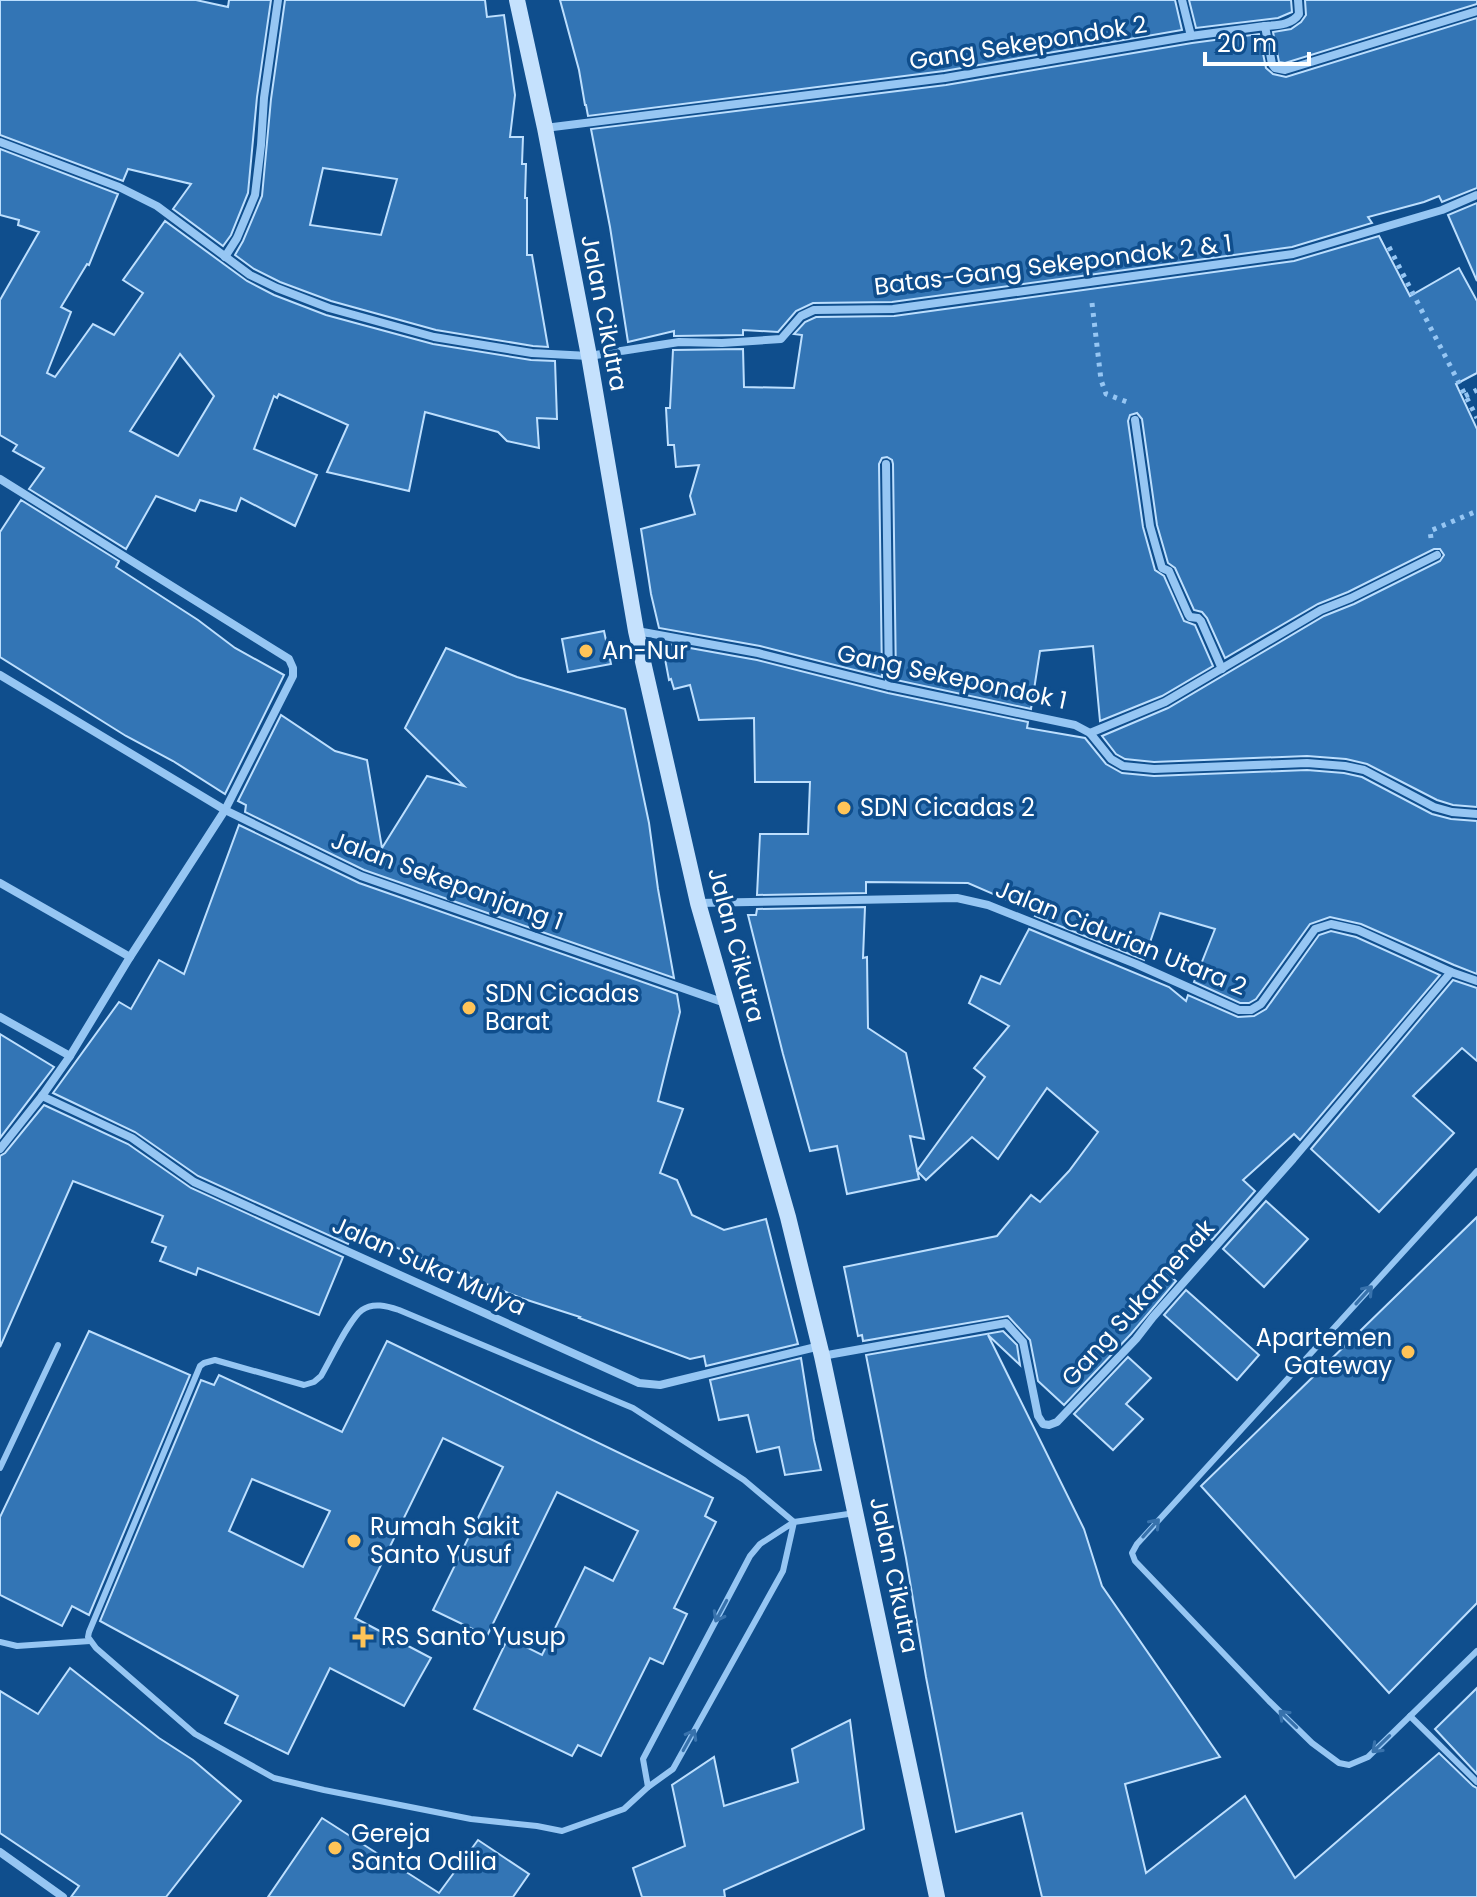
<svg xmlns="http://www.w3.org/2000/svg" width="1477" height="1897" font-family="Poppins,sans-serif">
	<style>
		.building { fill: #3375b5; stroke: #bddffe; stroke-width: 2; fill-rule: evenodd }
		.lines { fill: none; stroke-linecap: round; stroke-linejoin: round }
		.path { stroke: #96c6f3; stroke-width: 5; stroke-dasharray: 4 6; stroke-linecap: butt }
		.service { stroke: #96c6f3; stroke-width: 6 }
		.minor { stroke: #96c6f3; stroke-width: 8 }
		.secondary { stroke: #c5e1fd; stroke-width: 16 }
		.oneway { stroke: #3872ac }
		.poi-dot { fill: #ffc458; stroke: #0f4e8d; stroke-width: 3 }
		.labels { text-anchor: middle; stroke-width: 7; stroke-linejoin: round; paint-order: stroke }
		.street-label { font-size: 24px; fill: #fff; stroke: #0f4e8d }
		.poi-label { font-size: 24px; fill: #fff; stroke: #0f4e8d; text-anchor: start }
	</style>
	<rect width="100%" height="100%" fill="#0f4e8d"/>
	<g class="building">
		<polygon points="0,0 196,0 228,7 229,0 271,0 257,97 248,193 231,235 223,246 173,209 191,184 128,169 123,181 0,135"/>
		<path d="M 285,0 L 485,0 L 487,17 L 504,15 L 515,95 L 510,137 L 523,137 L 522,164 L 526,164 L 525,198 L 527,198 L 527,255 L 532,255 L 548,347 L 533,346 L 436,330 L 331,301 L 280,282 L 254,269 L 235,255 L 243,241 L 262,196 L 271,99 ZM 323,168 L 397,179 L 381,235 L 310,225 Z"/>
		<polygon points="560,0 1175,0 1182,30 944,71 588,116 586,105 585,105 579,70"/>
		<polygon points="1189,0 1291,0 1292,12 1278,18 1196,28"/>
		<polygon points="1305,0 1477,0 1477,4 1285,63 1279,62 1273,32 1291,29 1301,22 1306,15"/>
		<polygon points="1477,18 1477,188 1442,202 1439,196 1424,202 1368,217 1372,223 1292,247 892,302 813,303 796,311 778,332 743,330 743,335 674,336 674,331 628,342 610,227 591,129 946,85 1192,43 1259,34 1266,68 1273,74 1286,77"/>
		<path d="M 0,149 L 118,194 L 89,265 L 87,264 L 61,307 L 71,312 L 47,373 L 55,377 L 93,324 L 114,335 L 143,293 L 123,280 L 165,221 L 247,281 L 274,295 L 326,315 L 433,344 L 531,360 L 555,361 L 557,419 L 537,418 L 539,448 L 507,441 L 498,432 L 425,412 L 409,491 L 327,472 L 348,425 L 279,394 L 277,398 L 274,396 L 254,449 L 317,475 L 295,526 L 241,498 L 236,511 L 200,500 L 195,511 L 156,496 L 126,549 L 29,489 L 44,468 L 13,451 L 17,445 L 0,435 L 0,300 L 39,232 L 18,225 L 19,220 L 0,215 ZM 180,354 L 214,396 L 178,456 L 130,431 Z"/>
		<polygon points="1477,203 1477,281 1448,215"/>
		<polygon points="1379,236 1410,296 1459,268 1477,301 1477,373 1456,384 1477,429 1477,807 1453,805 1437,800 1367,764 1346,759 1307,756 1154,762 1125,759 1116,754 1102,736 1168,708 1324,616 1354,604 1440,561 1444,555 1440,549 1434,549 1348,592 1318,604 1225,658 1207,618 1202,612 1194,610 1175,568 1168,563 1157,525 1142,419 1137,413 1130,415 1128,421 1143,527 1155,570 1164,576 1184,621 1195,625 1213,666 1162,696 1100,721 1093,646 1040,651 1031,709 896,680 893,464 892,460 887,457 882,458 879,464 882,677 760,646 659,628 651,594 641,529 695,514 690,496 699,465 676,467 674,445 668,445 666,408 670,408 673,350 743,349 744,387 794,388 802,335 794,334 805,322 816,317 894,316 1294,261"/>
		<polygon points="21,500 119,561 116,567 198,620 235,648 284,675 225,794 173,761 126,736 0,657 0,532"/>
		<polygon points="604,631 611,664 568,672 562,639"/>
		<polygon points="662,643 757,660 888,693 1028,722 1027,728 1085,738 1106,764 1122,773 1154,776 1307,770 1344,773 1362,777 1432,814 1451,819 1477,821 1477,974 1454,965 1361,924 1330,917 1310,924 1256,999 1249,1003 1240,1003 1194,982 1215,929 1160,913 1144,960 1035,916 1037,913 968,883 866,882 866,893 757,895 760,834 808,834 810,782 755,782 754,718 699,720 690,685 674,689 671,679 669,680"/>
		<polygon points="446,648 517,677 625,709 649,823 658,889 674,978 364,870 245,812 246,805 238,801 281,715 335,751 367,760 382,848 427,776 464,786 405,728"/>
		<polygon points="239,825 359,883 677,994 680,1012 658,1101 683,1109 660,1173 677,1180 692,1215 724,1230 766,1219 798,1344 706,1366 704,1356 690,1359 579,1318 580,1317 521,1298 353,1230 348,1244 198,1176 135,1132 53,1093 119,1002 131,1009 159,960 184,974"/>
		<polygon points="865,907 863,958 867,957 868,1028 906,1053 924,1139 910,1136 919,1179 847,1194 837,1146 810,1151 783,1054 748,915 756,915 757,909"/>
		<polygon points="1029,929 1169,987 1186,1001 1188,995 1238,1017 1254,1016 1266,1009 1319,935 1331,931 1356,937 1440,975 1300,1140 1294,1134 1243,1180 1255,1191 1212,1240 1204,1232 1167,1273 1176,1281 1131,1334 1064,1405 1038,1381 1030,1340 1008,1316 863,1341 862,1335 858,1336 844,1267 997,1236 1031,1195 1040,1202 1069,1171 1098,1132 1047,1088 998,1159 972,1137 926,1180 917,1171 985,1077 974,1068 1009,1026 969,1003 981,976 1000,984"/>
		<polygon points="1453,980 1477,988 1477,1061 1462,1048 1413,1096 1454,1133 1379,1212 1311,1149"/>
		<polygon points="0,1034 54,1067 0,1138"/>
		<polygon points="44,1105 128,1144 191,1188 343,1257 319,1315 198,1268 196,1275 160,1261 166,1247 152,1242 163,1216 73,1181 0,1347 0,1156 5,1153"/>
		<polygon points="1266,1201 1308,1239 1264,1287 1223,1249"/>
		<polygon points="1477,1217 1477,1603 1389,1693 1201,1486"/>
		<polygon points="1186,1290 1259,1355 1237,1380 1164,1315"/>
		<polygon points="89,1331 190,1375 89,1615 72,1606 62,1626 0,1595 0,1517"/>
		<polygon points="1003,1331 1017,1345 1020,1365 988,1335 1084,1529 1102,1586 1220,1757 1125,1784 1146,1873 1245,1796 1295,1878 1439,1753 1473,1786 1477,1788 1477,1897 1042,1897 1022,1813 956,1832 926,1677 906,1558 866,1355"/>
		<path d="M 387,1341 L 713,1498 L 705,1516 L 716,1522 L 674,1608 L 687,1614 L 663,1664 L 650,1658 L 601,1756 L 578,1745 L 572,1756 L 474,1709 L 508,1638 L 542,1655 L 585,1567 L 613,1581 L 638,1531 L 557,1492 L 487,1636 L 433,1610 L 503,1467 L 443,1438 L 355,1618 L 431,1658 L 404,1706 L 330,1668 L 288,1754 L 225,1723 L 238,1696 L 100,1621 L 201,1380 L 214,1385 L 219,1375 L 342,1432 ZM 252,1479 L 330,1511 L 303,1567 L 229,1531 Z"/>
		<polygon points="1128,1357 1151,1378 1126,1404 1143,1419 1113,1450 1074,1414"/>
		<polygon points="801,1358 814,1440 821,1470 785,1475 779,1447 757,1452 748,1415 719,1420 710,1380"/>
		<polygon points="70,1668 159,1738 193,1760 241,1801 166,1897 71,1897 79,1886 0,1833 0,1691 38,1714"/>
		<polygon points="1477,1688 1477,1774 1435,1729"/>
		<polygon points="850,1720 864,1829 724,1890 725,1897 642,1897 633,1868 685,1846 672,1785 714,1757 724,1806 798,1782 792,1749"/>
		<polygon points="322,1818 439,1893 478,1840 529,1874 513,1897 268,1897"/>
	</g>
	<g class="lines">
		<g class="path">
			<polyline points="1389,247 1477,418"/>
			<polyline points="1092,303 1101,380 1106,394 1127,402"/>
			<polyline points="1465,396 1477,390"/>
			<polyline points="1431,538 1430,531 1477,511"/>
		</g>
		<g class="service">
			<polyline points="1477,1171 1137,1544 1132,1553 1135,1561 1269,1701 1312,1743 1339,1763 1349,1765 1368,1757 1477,1651"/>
			<polyline points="0,1468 58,1345"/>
			<polyline points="794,1522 783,1571 673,1769 648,1787 643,1759 750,1556 760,1544 794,1522 855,1513"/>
			<polyline points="0,1642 17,1646 90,1641"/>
			<polyline points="1410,1716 1477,1782"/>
			<path d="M 648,1787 L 624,1809 L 562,1831 L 537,1826 L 471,1819 L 324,1790 L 274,1778 L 195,1734 L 96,1648 L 88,1637 L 89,1632 L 200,1366 L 204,1363 L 215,1360 L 304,1385 L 314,1382 L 321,1376 C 330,1361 349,1319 362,1310 C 373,1302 387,1306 399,1310 L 633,1408 L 744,1480 L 794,1522"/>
		</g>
		<g class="minor">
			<polyline points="1182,0 1191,36"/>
			<path d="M 1265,26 C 1277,25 1292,25 1299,14 L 1298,0"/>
			<polyline points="545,128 945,78 1191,36 1265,26 1272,64 1275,68 1285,70 1477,11"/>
			<polyline points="0,142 119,187 157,206 250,275 277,288 329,308 434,337 532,353 589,356 679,342 722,343 781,339 801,316 814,310 893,309 1293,254 1442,210 1477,195"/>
			<polyline points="225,257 237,238 255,195 261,145 264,98 278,0"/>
			<polyline points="1135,420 1150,526 1162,568 1169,571 1188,614 1190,617 1198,618 1201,621 1222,669"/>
			<polyline points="886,464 889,686"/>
			<polyline points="0,479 289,659 293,668 293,676 225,810 130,957 70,1056 42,1096 0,1149"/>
			<polyline points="637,631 758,653 889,686 1075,725 1090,733 1111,759 1123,766 1154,769 1307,763 1345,766 1364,770 1434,807 1452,812 1477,814"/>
			<polyline points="0,675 225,810 361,876 725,1003"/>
			<polyline points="1090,733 1165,702 1321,610 1351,598 1437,555"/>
			<polyline points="0,883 130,957"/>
			<polyline points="698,903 957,898 988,905 1136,964 1239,1010 1251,1010 1261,1004 1315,929 1331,924 1358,930 1451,972 1477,981"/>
			<polyline points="0,1017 70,1056"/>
			<polyline points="42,1096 132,1138 194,1182 639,1383 660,1385 820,1346"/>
			<polyline points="822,1356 1006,1323 1023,1342 1038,1416 1043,1424 1049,1425 1057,1422 1136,1339 1153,1317 1293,1159 1451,972"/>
			<polyline points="0,1852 63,1897"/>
		</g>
		<polyline class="secondary" points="517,0 545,128 589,356 636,631 698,903 788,1217 822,1356 937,1897"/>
	</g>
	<defs><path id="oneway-shaft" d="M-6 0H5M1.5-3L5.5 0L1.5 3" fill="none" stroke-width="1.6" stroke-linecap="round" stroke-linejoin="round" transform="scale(2)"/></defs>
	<g class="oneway">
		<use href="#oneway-shaft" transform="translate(1364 1295) rotate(-48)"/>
		<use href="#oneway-shaft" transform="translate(1151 1528) rotate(-48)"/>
		<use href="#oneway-shaft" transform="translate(721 1611) rotate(118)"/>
		<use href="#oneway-shaft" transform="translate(1288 1719) rotate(-136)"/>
		<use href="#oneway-shaft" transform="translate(689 1740) rotate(-61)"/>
		<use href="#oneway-shaft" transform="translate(1381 1744) rotate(136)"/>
	</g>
	<g class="poi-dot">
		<circle cx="586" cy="651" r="8"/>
		<circle cx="844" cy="808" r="8"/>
		<circle cx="469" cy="1008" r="8"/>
		<circle cx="1408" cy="1352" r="8"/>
		<circle cx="354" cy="1541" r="8"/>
		<path d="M359 1625h8v8h8v8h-8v8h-8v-8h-8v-8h8z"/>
		<circle cx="335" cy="1848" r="8"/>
	</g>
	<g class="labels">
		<g class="street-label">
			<text transform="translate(1028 43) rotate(-9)" y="8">Gang Sekepondok 2</text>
			<text transform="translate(1053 265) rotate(-7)" y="8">Batas-Gang Sekepondok 2 &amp; 1</text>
			<text transform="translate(604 313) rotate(79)" y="8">Jalan Cikutra</text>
			<text transform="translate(952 677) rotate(12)" y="8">Gang Sekepondok 1</text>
			<text transform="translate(447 881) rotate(20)" y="8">Jalan Sekepanjang 1</text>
			<text transform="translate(1121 938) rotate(22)" y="8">Jalan Cidurian Utara 2</text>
			<text transform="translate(736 945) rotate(75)" y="8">Jalan Cikutra</text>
			<text transform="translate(429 1266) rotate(24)" y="8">Jalan Suka Mulya</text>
			<text transform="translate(1138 1303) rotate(-48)" y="8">Gang Sukamenak</text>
			<text transform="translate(894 1575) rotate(78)" y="8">Jalan Cikutra</text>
		</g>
		<g class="poi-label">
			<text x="602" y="659">An-Nur</text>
			<text x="860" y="816">SDN Cicadas 2</text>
			<text x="485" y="1002">SDN Cicadas<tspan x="485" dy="28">Barat</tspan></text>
			<text x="1392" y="1346" text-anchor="end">Apartemen<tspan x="1392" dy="28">Gateway</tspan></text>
			<text x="370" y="1535">Rumah Sakit<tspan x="370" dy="28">Santo Yusuf</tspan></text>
			<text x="381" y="1645">RS Santo Yusup</text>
			<text x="351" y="1842">Gereja<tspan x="351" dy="28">Santa Odilia</tspan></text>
		</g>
	</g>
	<path d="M1205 52v12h104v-12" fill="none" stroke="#ffffff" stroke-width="4"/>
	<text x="1217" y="52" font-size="24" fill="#ffffff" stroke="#0f4e8d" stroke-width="6" paint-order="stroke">20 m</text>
</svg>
